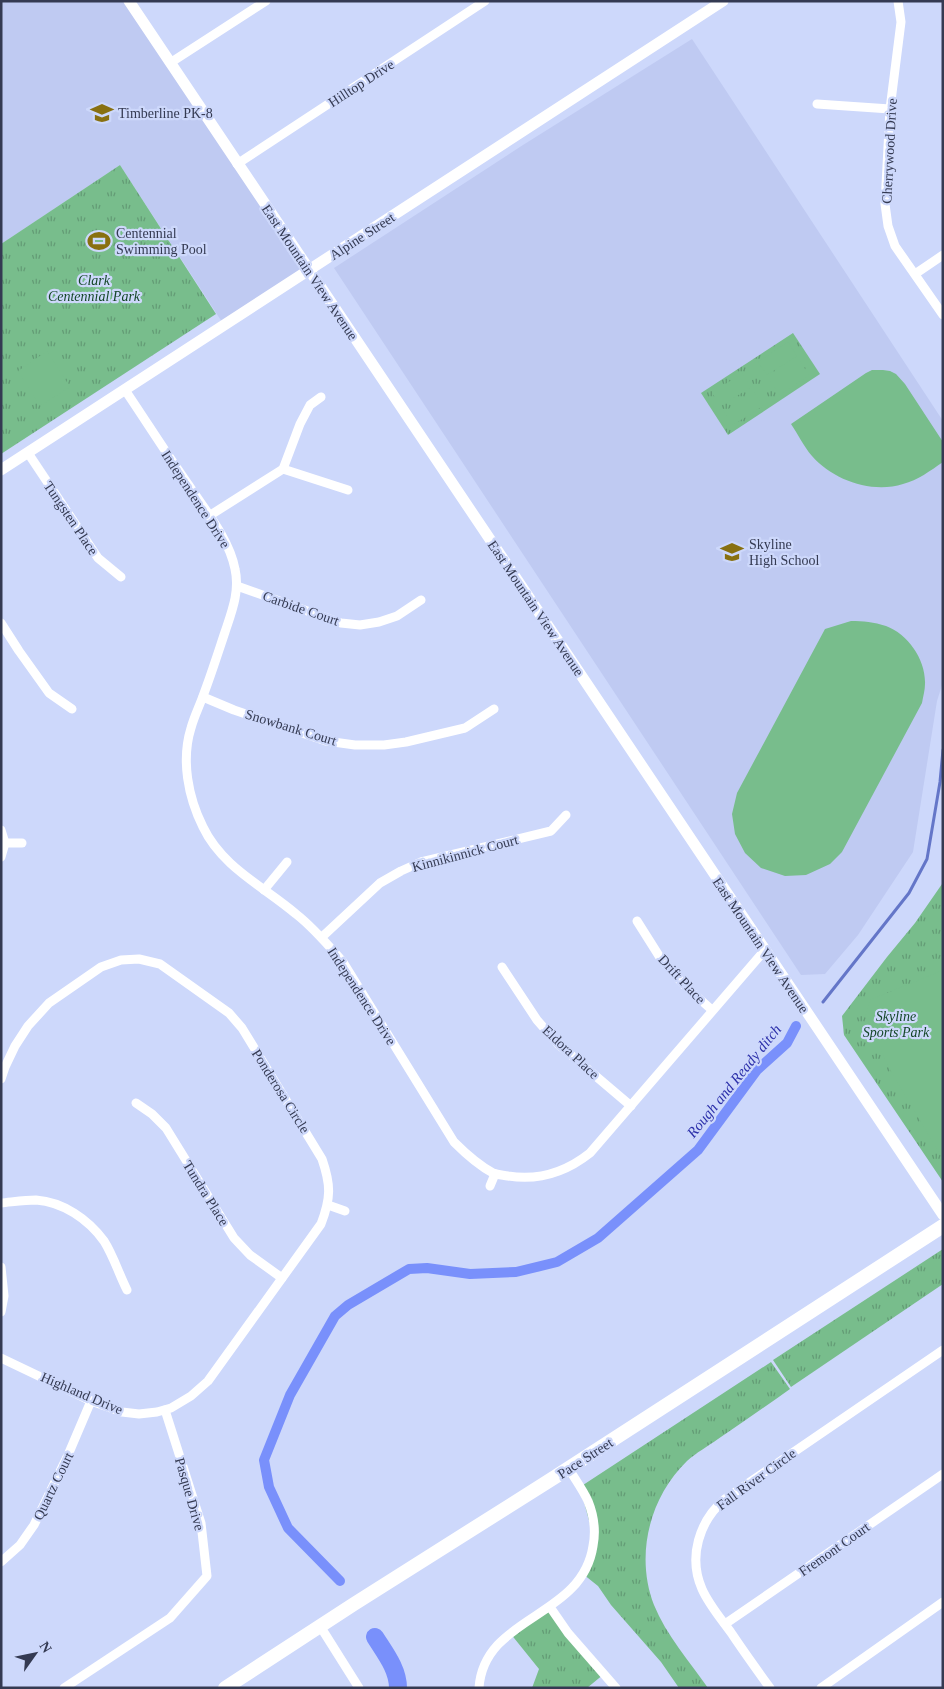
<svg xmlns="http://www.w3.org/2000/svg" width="944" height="1689" font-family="Georgia,serif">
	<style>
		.built { fill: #bfcaf2 }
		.grass { fill: url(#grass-tufts) }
		.pitch { fill: #78bd8c }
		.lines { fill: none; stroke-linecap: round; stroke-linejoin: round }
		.stream { stroke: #6476c8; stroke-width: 3 }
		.canal { stroke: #7990fb; stroke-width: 10 }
		.river { stroke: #7990fb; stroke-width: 18 }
		.minor { stroke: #fff; stroke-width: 9 }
		.tertiary { stroke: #fff; stroke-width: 11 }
		.secondary { stroke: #fff; stroke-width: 14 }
		.labels { text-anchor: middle; stroke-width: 4.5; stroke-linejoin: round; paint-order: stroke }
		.street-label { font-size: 14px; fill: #343a52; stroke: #cdd8fb }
		.poi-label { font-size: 14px; fill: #343a52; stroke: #cdd8fb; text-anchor: start }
		.park-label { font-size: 14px; font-style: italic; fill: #144627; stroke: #cdd8fb }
		.water-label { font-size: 15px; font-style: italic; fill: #2c30aa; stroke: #cdd8fb }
	</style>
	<defs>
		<pattern id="grass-tufts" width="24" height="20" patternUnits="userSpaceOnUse" patternTransform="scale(1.25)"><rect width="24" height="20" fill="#78bd8c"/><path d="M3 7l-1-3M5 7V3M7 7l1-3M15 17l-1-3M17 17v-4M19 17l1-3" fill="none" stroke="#639b75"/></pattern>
	</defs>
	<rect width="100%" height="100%" fill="#cdd8fb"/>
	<g class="built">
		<polygon points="1,1 129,1 309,270 224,325 120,165 1,244"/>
		<polygon points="692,39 943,421 943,682 937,701 913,852 858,935 825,974 801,975 334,268 523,145"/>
	</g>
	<g class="grass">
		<polygon points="120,165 216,314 1,454 1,244"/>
		<polygon points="793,333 820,374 728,435 701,393"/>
		<polygon points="943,879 943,1182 844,1035 842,1016 887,957 915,923 942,884"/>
		<polygon points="943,1249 943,1284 791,1387 773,1360"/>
		<path d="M 771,1362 L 790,1389 C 766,1406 742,1423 718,1439 C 708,1446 696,1453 687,1461 C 649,1498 635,1556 654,1605 C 666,1635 690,1662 708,1688 L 679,1688 L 661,1662 L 611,1605 L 598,1586 L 583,1574 L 594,1539 L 580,1487 Z"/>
		<polygon points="550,1607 604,1674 587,1688 532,1688 539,1669 510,1633"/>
	</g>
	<g class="pitch">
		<polygon points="788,342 797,356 767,375 758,362"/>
		<polygon points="47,351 70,387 40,406 18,371"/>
		<polygon points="800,361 809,375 780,395 770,381"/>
		<path d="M 872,370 L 883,370 L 890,371 L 896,374 L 905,384 L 943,442 L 943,462 C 930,471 918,480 903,484 C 872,494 833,480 812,456 C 804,447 798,434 791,424 L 866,373 Z"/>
		<polygon points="742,373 751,387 721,406 712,393"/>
		<polygon points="754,392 763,406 733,425 724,412"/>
		<path d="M 851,621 C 863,621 874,622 886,626 C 908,634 926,660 925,684 C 925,690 923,697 922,703 L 842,852 L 830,864 L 806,875 L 785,876 L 761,868 L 745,853 L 735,834 L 732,814 L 737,793 L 825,629 Z"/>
		<polygon points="943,970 943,1155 941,1156 889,1068 865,1015 870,1000"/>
	</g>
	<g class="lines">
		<polyline class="stream" points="823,1002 909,893 927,859 940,782 943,750"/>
		<polyline class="canal" points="340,1581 288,1528 269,1487 264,1460 290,1395 335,1316 348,1305 409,1269 427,1268 470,1274 516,1272 557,1262 598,1238 698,1150 757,1070 787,1043 796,1026"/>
		<path class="river" d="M 375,1637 C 385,1653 398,1669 398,1688"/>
		<g class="minor">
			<polyline points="898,1 901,22 890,109 885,204 888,226 895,246 943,315"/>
			<polyline points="170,63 266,1"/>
			<polyline points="817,104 890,109"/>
			<polyline points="237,164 485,1"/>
			<polyline points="915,274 943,255"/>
			<path d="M 125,390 C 146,421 166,453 188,484 C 205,510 229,538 235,569 C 240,591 232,611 225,632 C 218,653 211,675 203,696 C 199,707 194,717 191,728 C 181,760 188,797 203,827 C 222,867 263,886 296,914 C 314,928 328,945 343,962 L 454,1142 C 466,1154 478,1165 493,1173 C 498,1175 503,1175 508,1176 C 539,1181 566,1172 590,1153 L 765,950"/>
			<polyline points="28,453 98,558 121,577"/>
			<polyline points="283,469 348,490"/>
			<polyline points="209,516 283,469 300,424 310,405 321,397"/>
			<polyline points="237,586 341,623 360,625 379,622 397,616 421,600"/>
			<polyline points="1,623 19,651 49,693 72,709"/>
			<polyline points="203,697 234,710 326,741 355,745 384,745 406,742 465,728 494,709"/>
			<polyline points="1,830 5,843 1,857"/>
			<polyline points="5,843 22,843"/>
			<polyline points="264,890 287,862"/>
			<polyline points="637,921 661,959 685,986 712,1010"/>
			<polyline points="322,937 380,883 401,871 421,862 551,831 566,815"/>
			<polyline points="502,967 537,1020 558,1044 631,1106"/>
			<path d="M 1,1079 L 5,1067 L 15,1046 L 28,1026 L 49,1003 L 101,967 L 121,960 L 139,959 L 160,964 L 229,1013 L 242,1028 L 322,1159 C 331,1185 331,1198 321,1224 L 208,1381 L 191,1396 L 171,1408 L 157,1412 L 139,1414 L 122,1412 L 91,1401 L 1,1358"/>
			<polyline points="136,1103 152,1114 166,1128 234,1238 250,1255 282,1278"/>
			<polyline points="490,1186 495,1174"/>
			<path d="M 1,1203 C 12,1202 25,1200 36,1200 C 63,1202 88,1219 104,1241 C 113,1255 119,1274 127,1290"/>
			<polyline points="328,1205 345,1211"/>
			<polyline points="1,1267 4,1296 1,1312"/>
			<polyline points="1,1562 20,1545 34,1525 68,1455 91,1401"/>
			<polyline points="550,1607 568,1633 616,1688"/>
			<polyline points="725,1624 943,1474"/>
			<polyline points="320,1626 359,1688"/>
			<polyline points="64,1688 170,1618 207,1576 201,1523 165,1410"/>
			<path d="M 479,1688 C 484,1615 582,1619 593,1546 C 596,1531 594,1516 588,1501 C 583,1490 575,1479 569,1469"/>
			<path d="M 770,1688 C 757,1670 744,1652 732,1634 C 722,1620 709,1605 702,1589 C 688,1557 699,1521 725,1499 L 943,1350"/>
			<polyline points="821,1688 943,1602"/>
		</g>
		<g class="tertiary">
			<polyline points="129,1 943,1215"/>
			<polyline points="1,470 723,1"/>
		</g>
		<polyline class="secondary" points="225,1688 354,1604 555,1477 943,1226"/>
	</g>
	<defs>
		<symbol id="school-bare" viewBox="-9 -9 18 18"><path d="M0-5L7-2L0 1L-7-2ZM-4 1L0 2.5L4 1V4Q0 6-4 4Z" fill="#887011" stroke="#cdd8fb" stroke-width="2.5" paint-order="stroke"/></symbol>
		<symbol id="stadium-bare" viewBox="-9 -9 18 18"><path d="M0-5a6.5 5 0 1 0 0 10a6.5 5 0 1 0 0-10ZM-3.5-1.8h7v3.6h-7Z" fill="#887011" stroke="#cdd8fb" stroke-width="2.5" paint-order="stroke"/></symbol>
	</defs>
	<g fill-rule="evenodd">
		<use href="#school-bare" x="86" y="97" width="32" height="32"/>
		<use href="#stadium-bare" x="83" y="225" width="32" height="32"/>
		<use href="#school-bare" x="716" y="536" width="32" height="32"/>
	</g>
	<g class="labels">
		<g class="street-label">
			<text transform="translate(361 83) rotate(-33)" y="5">Hilltop Drive</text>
			<text transform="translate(889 151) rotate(-87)" y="5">Cherrywood Drive</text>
			<text transform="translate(362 236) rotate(-33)" y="5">Alpine Street</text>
			<text transform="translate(310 272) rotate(56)" y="5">East Mountain View Avenue</text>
			<text transform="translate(196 499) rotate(57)" y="5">Independence Drive</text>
			<text transform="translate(71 518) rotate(56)" y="5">Tungsten Place</text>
			<text transform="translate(301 608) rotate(19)" y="5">Carbide Court</text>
			<text transform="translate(536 608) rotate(56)" y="5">East Mountain View Avenue</text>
			<text transform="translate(291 727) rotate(17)" y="5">Snowbank Court</text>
			<text transform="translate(465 853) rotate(-15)" y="5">Kinnikinnick Court</text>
			<text transform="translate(761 945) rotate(56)" y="5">East Mountain View Avenue</text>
			<text transform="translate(682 979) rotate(47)" y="5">Drift Place</text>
			<text transform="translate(362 996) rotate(57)" y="5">Independence Drive</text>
			<text transform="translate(571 1052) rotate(43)" y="5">Eldora Place</text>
			<text transform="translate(281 1091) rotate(58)" y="5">Ponderosa Circle</text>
			<text transform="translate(206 1193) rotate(58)" y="5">Tundra Place</text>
			<text transform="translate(82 1393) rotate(23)" y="5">Highland Drive</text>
			<text transform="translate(585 1458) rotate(-33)" y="5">Pace Street</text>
			<text transform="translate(756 1479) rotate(-36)" y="5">Fall River Circle</text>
			<text transform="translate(53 1486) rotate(-64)" y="5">Quartz Court</text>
			<text transform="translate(190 1494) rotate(74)" y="5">Pasque Drive</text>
			<text transform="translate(834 1549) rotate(-35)" y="5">Fremont Court</text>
		</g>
		<g class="poi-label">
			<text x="118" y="118">Timberline PK-8</text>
			<text x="116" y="238">Centennial<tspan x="116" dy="16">Swimming Pool</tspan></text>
			<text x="749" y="549">Skyline<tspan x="749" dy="16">High School</tspan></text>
		</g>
		<g class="park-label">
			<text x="94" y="285">Clark<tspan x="94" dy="16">Centennial Park</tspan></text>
			<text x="896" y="1021">Skyline<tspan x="896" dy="16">Sports Park</tspan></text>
		</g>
		<g class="water-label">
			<text transform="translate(734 1081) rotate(-51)" y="5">Rough and Ready ditch</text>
		</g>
	</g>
	<rect width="944" height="1689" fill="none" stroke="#343a52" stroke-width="5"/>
	<g transform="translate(35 1654) rotate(57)" stroke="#cdd8fb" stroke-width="4" paint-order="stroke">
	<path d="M0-4L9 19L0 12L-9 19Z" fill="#343a52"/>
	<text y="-8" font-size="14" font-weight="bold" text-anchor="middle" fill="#343a52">N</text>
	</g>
</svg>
